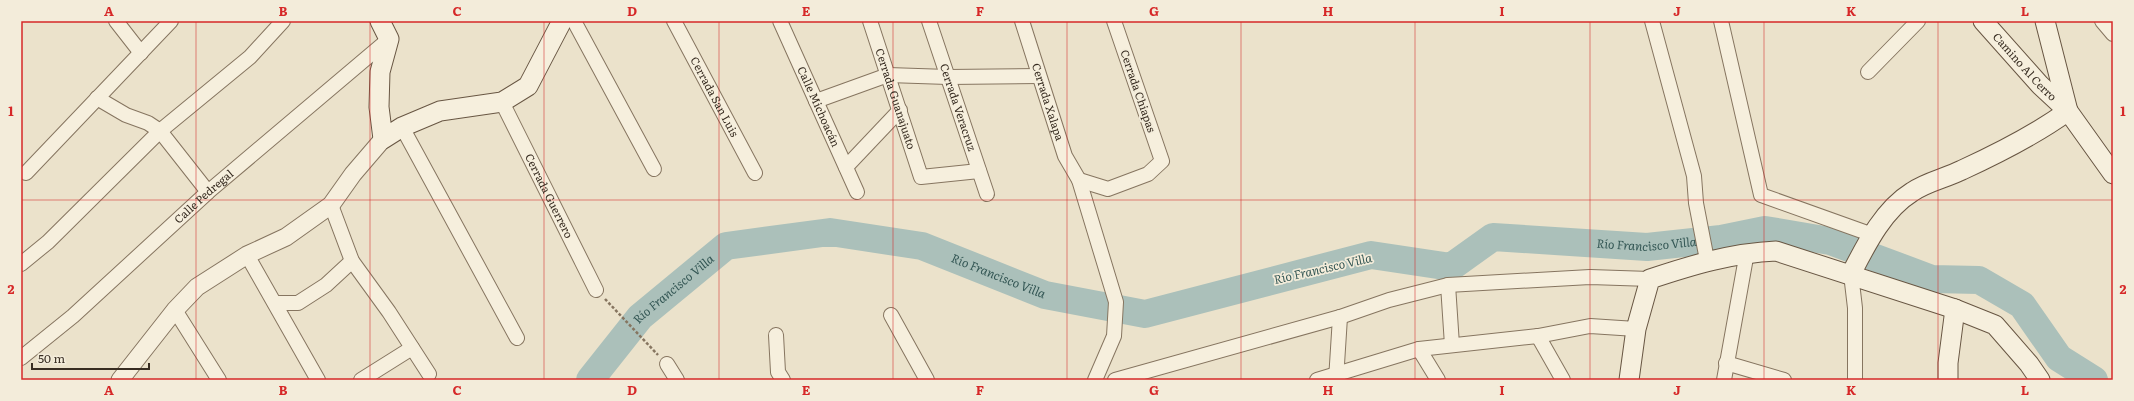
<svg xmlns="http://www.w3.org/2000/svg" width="2134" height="401" font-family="Literata,serif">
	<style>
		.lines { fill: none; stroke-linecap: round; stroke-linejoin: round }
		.river { stroke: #abc0ba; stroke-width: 28 }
		.minor-casing { stroke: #867560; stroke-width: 16 }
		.tertiary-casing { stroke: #867560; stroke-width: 19 }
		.secondary-casing { stroke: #685643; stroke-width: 21 }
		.path { stroke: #867560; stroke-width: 2.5; stroke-dasharray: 3 2; stroke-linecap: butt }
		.minor { stroke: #f6efdd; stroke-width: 14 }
		.tertiary { stroke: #f6efdd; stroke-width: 17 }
		.secondary { stroke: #f6efdd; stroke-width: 19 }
		.grid { fill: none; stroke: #d62828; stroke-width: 1; stroke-opacity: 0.55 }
		.labels { text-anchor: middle; stroke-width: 3.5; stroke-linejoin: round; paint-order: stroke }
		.street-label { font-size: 11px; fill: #382d22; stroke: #f3ecda }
		.water-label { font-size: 12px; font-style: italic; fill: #335654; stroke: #f3ecda }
		.neatline { fill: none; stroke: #d62828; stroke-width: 1.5 }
		.grid-label { font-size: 13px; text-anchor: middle; font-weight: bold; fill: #d62828 }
	</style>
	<rect width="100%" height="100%" fill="#ebe2cb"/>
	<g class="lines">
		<path class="river" id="s1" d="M 590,380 L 640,317 L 726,246 L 830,232 L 922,246 L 1045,295 L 1145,314 L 1371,255 L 1451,267 L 1493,237 L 1647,247 L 1721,239 L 1765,230 L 1830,241 L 1932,279 L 1979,280 L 2022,305 L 2059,358 L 2094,380"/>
		<defs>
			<g id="minor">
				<polyline points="116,21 141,53"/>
				<polyline points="574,21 654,169"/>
				<path id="s2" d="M 674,21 L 755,173"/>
				<path id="s3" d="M 780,21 L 857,192"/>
				<path id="s4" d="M 870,21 L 921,177 L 979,171"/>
				<path id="s5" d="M 929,21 L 987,194"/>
				<path id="s6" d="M 1022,21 L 1065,156 L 1079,180 L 1116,302 L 1114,336 L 1095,380"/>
				<polyline points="1652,21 1694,176 1696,203 1707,260"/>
				<polyline points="1721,21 1761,195 1873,235"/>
				<polyline points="2102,21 2113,34"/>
				<polyline points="1868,72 1918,21"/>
				<polyline points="97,98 126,115 148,123 160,131 208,192"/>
				<polyline points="816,101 888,75 948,77 1039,76"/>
				<path id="s7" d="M 502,102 L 596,290"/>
				<polyline points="402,127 517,338"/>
				<polyline points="846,167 900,110"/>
				<polyline points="26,173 171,21"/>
				<polyline points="1079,180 1108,189 1148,174 1162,161 1114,21"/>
				<polyline points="331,205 352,261 389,312 429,374"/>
				<polyline points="247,255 318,380"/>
				<polyline points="21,264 48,242 160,131 250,57 283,21"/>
				<polyline points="1851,274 1855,308 1855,380"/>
				<polyline points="1448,285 1452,345"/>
				<polyline points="275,303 298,303 326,285 352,261"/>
				<polyline points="175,310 219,380"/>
				<polyline points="891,315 927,380"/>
				<polyline points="776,335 778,372 783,380"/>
				<polyline points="1538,336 1563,380"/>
				<polyline points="1419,349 1438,380"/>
				<path id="s8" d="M 21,358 L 73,316 L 208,192 L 389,39"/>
				<polyline points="1726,363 1784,380"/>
				<polyline points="667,364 677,380"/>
				<polyline points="361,380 412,348"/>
				<polyline points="1115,380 1340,317 1389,300 1448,285 1590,277 1650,279"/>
				<polyline points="1317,380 1419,349 1538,336 1590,326 1636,329"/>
				<polyline points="1336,380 1340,317"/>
				<polyline points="1724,380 1747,252"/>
			</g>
			<polyline id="tertiary" points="120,380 175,310 197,287 247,255 286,237 331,205 353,174 383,139"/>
			<g id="secondary">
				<polyline points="380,21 389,39 380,72 379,107 383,139 402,127 440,111 502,102 528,86 562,21"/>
				<path id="s9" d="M 1983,21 L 2040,85 L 2068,111"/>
				<polyline points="2045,21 2068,111 2113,174"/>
				<path d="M 1851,274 C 1866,245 1883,210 1912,192 C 1926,182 1946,178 1962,170 C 1999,153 2035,135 2068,111"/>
				<path d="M 1629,380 L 1636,329 L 1650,279 C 1692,265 1732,253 1776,251 L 1955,309 L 1995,325 L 2029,364 L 2040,380"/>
				<polyline points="1948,380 1948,363 1955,309"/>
			</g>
		</defs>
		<use href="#minor" class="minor-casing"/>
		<use href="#tertiary" class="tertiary-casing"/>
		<use href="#secondary" class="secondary-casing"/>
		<polyline class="path" points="605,299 658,355"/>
		<use href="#minor" class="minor"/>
		<use href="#tertiary" class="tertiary"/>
		<use href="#secondary" class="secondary"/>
	</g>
	<path class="grid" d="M 196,21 L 196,380M 370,21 L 370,380M 544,21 L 544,380M 719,21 L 719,380M 893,21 L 893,380M 1067,21 L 1067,380M 1241,21 L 1241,380M 1415,21 L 1415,380M 1590,21 L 1590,380M 1764,21 L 1764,380M 1938,21 L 1938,380M 21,200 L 2113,200"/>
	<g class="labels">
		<g class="street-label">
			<text dy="4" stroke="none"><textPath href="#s9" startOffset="62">Camino Al Cerro</textPath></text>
			<text transform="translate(1138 91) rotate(71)" y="4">Cerrada Chiapas</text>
			<text dy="4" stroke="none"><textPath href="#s2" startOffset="86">Cerrada San Luis</textPath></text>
			<text dy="4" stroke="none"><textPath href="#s4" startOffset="82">Cerrada Guanajuato</textPath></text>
			<text dy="4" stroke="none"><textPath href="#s6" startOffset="85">Cerrada Xalapa</textPath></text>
			<text dy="4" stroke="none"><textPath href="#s3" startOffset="94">Calle Michoacán</textPath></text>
			<text dy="4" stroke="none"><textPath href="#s5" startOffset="91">Cerrada Veracruz</textPath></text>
			<text dy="4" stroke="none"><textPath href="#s7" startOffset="105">Cerrada Guerrero</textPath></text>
			<text dy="4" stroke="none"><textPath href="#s8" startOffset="244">Calle Pedregal</textPath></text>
		</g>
		<g class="water-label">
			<text dy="4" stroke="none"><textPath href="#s1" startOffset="1144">Río Francisco Villa</textPath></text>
			<text transform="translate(1323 269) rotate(-13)" y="4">Río Francisco Villa</text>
			<text dy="4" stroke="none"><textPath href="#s1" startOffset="472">Río Francisco Villa</textPath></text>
			<text dy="4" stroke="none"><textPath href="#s1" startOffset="124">Río Francisco Villa</textPath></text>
		</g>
	</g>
	<rect width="2134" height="401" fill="none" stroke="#f3ecda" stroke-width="44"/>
	<path d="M32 363v6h117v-6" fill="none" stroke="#382d22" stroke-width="2"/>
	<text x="38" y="363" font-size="12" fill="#382d22" stroke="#f3ecda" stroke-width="3" paint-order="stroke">50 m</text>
	<rect x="22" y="22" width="2090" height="357" class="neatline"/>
	<g class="grid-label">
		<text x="109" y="16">A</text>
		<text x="283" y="16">B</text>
		<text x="457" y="16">C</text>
		<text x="632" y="16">D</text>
		<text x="806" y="16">E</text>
		<text x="980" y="16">F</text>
		<text x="1154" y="16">G</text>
		<text x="1328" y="16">H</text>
		<text x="1502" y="16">I</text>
		<text x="1677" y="16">J</text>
		<text x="1851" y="16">K</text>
		<text x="2025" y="16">L</text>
		<text x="11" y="116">1</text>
		<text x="2123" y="116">1</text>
		<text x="11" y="294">2</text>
		<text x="2123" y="294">2</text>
		<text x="109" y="395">A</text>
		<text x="283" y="395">B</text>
		<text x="457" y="395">C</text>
		<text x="632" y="395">D</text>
		<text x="806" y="395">E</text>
		<text x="980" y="395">F</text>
		<text x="1154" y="395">G</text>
		<text x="1328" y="395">H</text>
		<text x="1502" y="395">I</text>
		<text x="1677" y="395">J</text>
		<text x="1851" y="395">K</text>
		<text x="2025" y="395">L</text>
	</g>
</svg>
